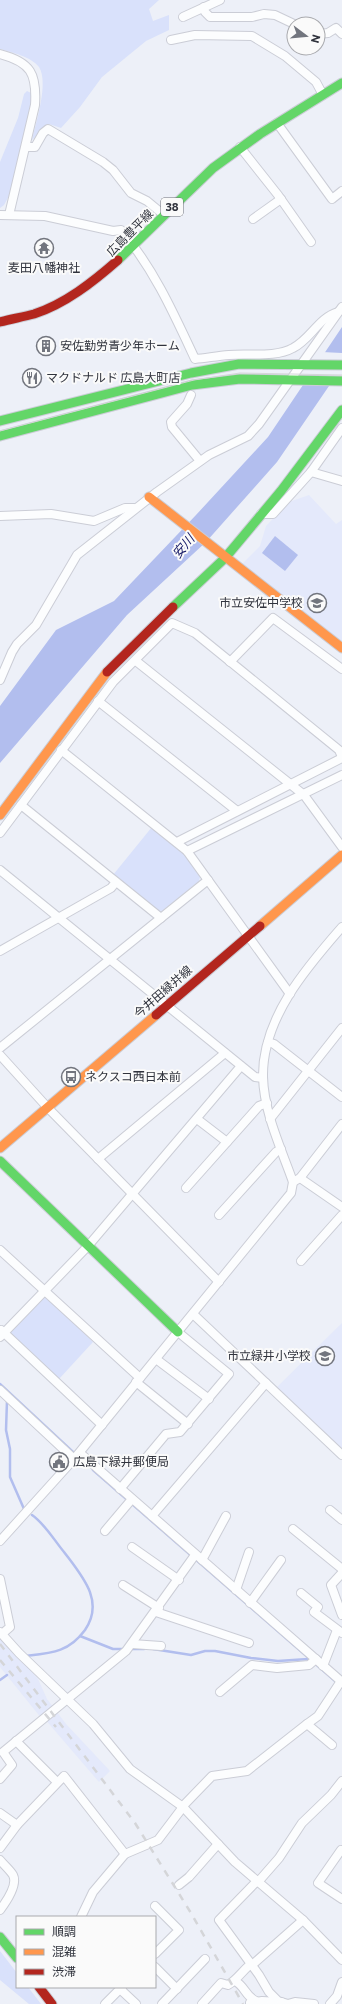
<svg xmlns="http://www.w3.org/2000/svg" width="342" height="2004" font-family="Commissioner,'Noto Sans JP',sans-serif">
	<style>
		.built { fill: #e4e9fb }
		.green { fill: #d9e1fb }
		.water { fill: #b2beee }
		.pier { fill: #edf0f8 }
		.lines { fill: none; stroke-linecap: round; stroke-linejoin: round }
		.stream { stroke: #b2beee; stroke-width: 2.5 }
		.street-casing { stroke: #cbcdd6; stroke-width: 10 }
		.fast-casing { stroke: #cbcdd6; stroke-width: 11 }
		.slow-casing { stroke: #cbcdd6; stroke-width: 11 }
		.jam-casing { stroke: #cbcdd6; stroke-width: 11 }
		.street { stroke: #fcfdfe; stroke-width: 8 }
		.fast { stroke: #63d668; stroke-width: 9 }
		.slow { stroke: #ff974d; stroke-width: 9 }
		.jam { stroke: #b3261e; stroke-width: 9 }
		.tram { stroke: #d4d5d8; stroke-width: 1 }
		.rail { stroke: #d4d5d8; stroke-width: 2.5; stroke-dasharray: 7 7; stroke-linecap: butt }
		.labels { text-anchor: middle; stroke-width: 4; stroke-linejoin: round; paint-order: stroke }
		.shield { fill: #fafafa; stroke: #6d6f76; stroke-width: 1 }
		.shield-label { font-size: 11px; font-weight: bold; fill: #30333d }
		.street-label { font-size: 12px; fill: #30333d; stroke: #fafafa }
		.poi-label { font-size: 12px; fill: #30333d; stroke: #fafafa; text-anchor: start }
		.water-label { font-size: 13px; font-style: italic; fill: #1c206b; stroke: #fafafa }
	</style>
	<rect width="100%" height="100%" fill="#edf0f8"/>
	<g class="built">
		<polygon points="309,495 336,524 342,520 342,641 242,564 260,546 266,526 289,502"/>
		<polygon points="342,1323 342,1451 274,1390"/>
		<polygon points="0,1634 38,1679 47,1699 66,1724 110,1771 99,1782 44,1718 42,1719 0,1667"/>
	</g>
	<g class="green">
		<path d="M 0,0 L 159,0 L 149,9 L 153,21 L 169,15 L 169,30 L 146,41 L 102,77 L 80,107 L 61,128 L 49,124 L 32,140 C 36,122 49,83 39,67 C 32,57 11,52 0,49 Z"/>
		<polygon points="27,91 31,93 32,103 10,194 4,205 0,208 0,162 18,118 24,94"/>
		<polygon points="152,827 183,853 200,877 199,881 162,911 156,910 113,875"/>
		<polygon points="43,1297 46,1297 93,1342 59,1379 11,1335 10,1332"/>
		<polygon points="0,1951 17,1973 17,1987 28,1987 41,2004 29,2004 0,1980"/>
	</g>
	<g class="water">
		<polygon points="342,327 342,367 277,462 206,542 127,615 0,763 0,706 56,630 114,601 196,515 268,437"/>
		<polygon points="275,536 298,555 285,571 262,553"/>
	</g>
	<polygon class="pier" points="322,352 342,353 342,370 333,384 301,383"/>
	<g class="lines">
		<g class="stream">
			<polyline points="0,1384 73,1452"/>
			<polyline points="7,1401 6,1430 10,1449 10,1477 24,1509"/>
			<polyline points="93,1470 342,1687"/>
			<polyline points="80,1636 113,1649 125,1649"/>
			<polyline points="131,1649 144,1649"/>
			<polyline points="153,1649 191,1655 205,1651 215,1651 251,1658 278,1661 308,1659"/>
			<path d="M 26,1656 C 52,1653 69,1652 85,1630 C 105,1601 82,1576 64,1552 C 54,1540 45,1524 32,1515"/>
			<polyline points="0,1680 7,1675"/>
		</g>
		<defs>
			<g id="street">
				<polyline points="204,7 205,12 210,17 252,17 264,14 275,15 294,24"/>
				<polyline points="183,17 220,0"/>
				<polyline points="318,34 328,33 336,28 342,34"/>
				<polyline points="171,40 195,35 252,36 285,56 316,82 323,95"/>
				<path d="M 0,54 C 31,62 37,74 35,105 L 9,215"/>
				<polyline points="277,123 332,199 342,191"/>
				<polyline points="26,147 35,147 43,133 48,129 103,162 113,170 131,193 147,201 164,215"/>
				<polyline points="240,147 278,195 311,242"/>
				<path d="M 0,215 L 45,216 L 113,231 L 121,230 C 154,269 174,314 195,359 C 206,358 217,356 229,355 C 248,353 275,358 293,348 C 311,339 318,318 338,312"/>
				<polyline points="253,219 281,199"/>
				<polyline points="191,395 187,404 171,422 172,427 200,461"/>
				<polyline points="311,472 342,481"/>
				<polyline points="261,514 273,514 311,472 342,428"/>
				<polyline points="0,516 51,514 94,521 125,508 134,508"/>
				<polyline points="136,661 304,795 342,847"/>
				<polyline points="230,662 273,618 342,669"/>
				<polyline points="0,680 12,652 17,644 36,625 77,555 157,492 209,455 248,436 259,424 342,307"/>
				<polyline points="98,701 237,811"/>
				<polyline points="61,750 187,851 290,994"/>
				<polyline points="21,805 161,918"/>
				<polyline points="0,833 113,682 172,623 195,633 339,750 342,757"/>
				<polyline points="177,842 342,758"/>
				<polyline points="187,851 342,775"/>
				<polyline points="0,870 255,1077 263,1078"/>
				<polyline points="0,951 111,888 116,882"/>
				<polyline points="268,1042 274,1044 342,1097"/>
				<polyline points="0,1048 208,880"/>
				<polyline points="0,1055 48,1108 219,1282"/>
				<polyline points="197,1119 227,1142"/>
				<polyline points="270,1119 342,1028"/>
				<polyline points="98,1159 225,1053"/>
				<polyline points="300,1178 342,1207"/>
				<polyline points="293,1182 300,1178 342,1124"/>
				<polyline points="186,1188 259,1106 267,1103"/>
				<polyline points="219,1215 276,1152 281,1149"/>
				<polyline points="0,1250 140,1378"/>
				<polyline points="301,1261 342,1215"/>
				<polyline points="193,1314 342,1455"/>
				<polyline points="1,1330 102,1425"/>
				<polyline points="0,1337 88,1246 241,1066"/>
				<polyline points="156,1359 209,1399"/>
				<polyline points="136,1382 188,1424"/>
				<polyline points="0,1390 74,1459"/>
				<polyline points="80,1453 342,1682"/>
				<polyline points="120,1489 166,1434 180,1432 229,1374 178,1332"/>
				<polyline points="330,1510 342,1520"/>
				<polyline points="152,1516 266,1383"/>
				<polyline points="293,1529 342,1569"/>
				<polyline points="105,1531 132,1499"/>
				<path d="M 0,1541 L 74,1459 L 291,1193 L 293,1182 C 281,1148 264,1113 263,1077 C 262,1019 306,968 342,927"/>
				<polyline points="132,1547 179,1580"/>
				<polyline points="202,1560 226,1516"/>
				<polyline points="342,1573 331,1585 342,1615"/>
				<polyline points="0,1579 10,1627 2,1634"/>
				<polyline points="123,1585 159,1608"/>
				<polyline points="236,1590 249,1552"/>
				<polyline points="301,1593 318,1607 314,1612 342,1633"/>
				<polyline points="250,1603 281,1560"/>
				<polyline points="156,1612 249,1643"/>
				<polyline points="0,1632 19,1653 93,1724 130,1769 183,1807 235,1862 303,1920 342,1960"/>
				<polyline points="132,1644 161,1646"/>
				<polyline points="323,1666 337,1630"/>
				<polyline points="220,1692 252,1665 277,1668 309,1665 316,1659"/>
				<polyline points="307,1724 332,1745"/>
				<polyline points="16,1741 57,1782"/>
				<polyline points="0,1779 12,1765 3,1752 126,1651 195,1555"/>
				<polyline points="182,1807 212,1776 247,1771 307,1724 318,1716 341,1681"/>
				<polyline points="0,1813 17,1825"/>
				<polyline points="0,1848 17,1825 64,1776 125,1854"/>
				<polyline points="341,1850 318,1883 342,1899"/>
				<path d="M 0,1860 C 4,1865 10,1870 13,1875 C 18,1885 6,1902 0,1910"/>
				<polyline points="257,1881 219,1920 259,1975 269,1992 278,2001 288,2004"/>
				<polyline points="258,1882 279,1858 302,1823 331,1795 342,1781"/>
				<polyline points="179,1885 189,1877 218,1844"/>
				<polyline points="155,1906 179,1930 155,1954"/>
				<polyline points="81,1917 93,1892 125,1854 158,1840 183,1807"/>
				<polyline points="252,1965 303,1920"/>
				<polyline points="155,1967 177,1989"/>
				<path d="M 235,1981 C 245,1986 245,1996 256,2001"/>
				<polyline points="120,1989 136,2004"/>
				<polyline points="250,2003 262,2001 281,2002"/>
				<polyline points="105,2004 122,1987"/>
				<polyline points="162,2004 205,1959"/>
				<path d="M 202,2004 L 221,1983 L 228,1985 C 237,1980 243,1970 251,1964"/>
				<polyline points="288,2004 295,2002 314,2004"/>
				<polyline points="330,2004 337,1996 342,1982"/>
			</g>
			<g id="fast">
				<polyline points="118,260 213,168 260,134 342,83"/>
				<polyline points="0,421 191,373 239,364 342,365"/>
				<polyline points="0,436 192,385 240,379 342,381"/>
				<polyline points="173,607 225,558 281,491 342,410"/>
				<polyline points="0,1161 178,1332"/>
				<polyline points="0,1937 17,1958"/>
			</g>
			<g id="slow">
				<polyline points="149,497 342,648"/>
				<polyline points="0,815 107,672"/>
				<polyline points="260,926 342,855"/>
				<polyline points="0,1148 156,1015"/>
			</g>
			<g id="jam">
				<path d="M 0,322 C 11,319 23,317 34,314 C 65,304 93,282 118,260"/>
				<polyline points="107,672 173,607"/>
				<polyline points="156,1015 260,926"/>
				<polyline points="39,1987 52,2004"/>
			</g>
		</defs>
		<use href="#street" class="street-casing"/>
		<use href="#fast" class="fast-casing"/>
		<use href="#slow" class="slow-casing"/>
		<use href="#jam" class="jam-casing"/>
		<use href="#street" class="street"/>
		<use href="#fast" class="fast"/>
		<use href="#slow" class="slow"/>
		<use href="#jam" class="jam"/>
		<polyline class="tram" points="0,431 194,380 240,373 342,375"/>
		<g class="rail">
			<polyline points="0,1644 135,1823 191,1913 243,2004"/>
			<polyline points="0,1660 56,1727"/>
		</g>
	</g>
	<defs>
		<symbol id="temple-ring" viewBox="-11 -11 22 22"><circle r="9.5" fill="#fafafa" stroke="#72757e" stroke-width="1.5"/><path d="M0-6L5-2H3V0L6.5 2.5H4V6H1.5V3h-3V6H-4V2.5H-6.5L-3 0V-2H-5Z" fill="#72757e"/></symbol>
		<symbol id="building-ring" viewBox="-11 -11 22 22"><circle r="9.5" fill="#fafafa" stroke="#72757e" stroke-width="1.5"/><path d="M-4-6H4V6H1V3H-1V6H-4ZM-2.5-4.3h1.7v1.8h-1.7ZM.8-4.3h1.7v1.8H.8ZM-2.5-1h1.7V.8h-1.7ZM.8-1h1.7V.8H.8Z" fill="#72757e"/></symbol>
		<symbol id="restaurant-ring" viewBox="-11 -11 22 22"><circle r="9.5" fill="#fafafa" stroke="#72757e" stroke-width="1.5"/><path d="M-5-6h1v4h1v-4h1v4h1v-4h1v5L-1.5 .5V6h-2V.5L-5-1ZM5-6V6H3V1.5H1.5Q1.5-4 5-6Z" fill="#72757e"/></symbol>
		<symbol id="school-ring" viewBox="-11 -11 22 22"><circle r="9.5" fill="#fafafa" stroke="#72757e" stroke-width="1.5"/><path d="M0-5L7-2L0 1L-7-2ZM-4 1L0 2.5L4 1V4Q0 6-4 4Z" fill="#72757e"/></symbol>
		<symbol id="bus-ring" viewBox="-11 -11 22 22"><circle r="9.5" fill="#fafafa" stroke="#72757e" stroke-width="1.5"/><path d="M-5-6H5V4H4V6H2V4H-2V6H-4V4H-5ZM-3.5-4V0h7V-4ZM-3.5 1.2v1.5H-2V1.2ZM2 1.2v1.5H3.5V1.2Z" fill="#72757e"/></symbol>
		<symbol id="civic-ring" viewBox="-11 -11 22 22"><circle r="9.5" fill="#fafafa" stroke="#72757e" stroke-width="1.5"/><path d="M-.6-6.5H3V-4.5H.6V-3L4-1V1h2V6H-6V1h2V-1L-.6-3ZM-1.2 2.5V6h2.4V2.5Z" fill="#72757e"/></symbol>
	</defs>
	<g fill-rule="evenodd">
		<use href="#temple-ring" x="33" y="237" width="22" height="22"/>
		<use href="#building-ring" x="35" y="335" width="22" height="22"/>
		<use href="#restaurant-ring" x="21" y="367" width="22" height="22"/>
		<use href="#school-ring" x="306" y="592" width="22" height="22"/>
		<use href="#bus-ring" x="60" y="1066" width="22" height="22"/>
		<use href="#school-ring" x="314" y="1345" width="22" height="22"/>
		<use href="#civic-ring" x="48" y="1451" width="22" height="22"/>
	</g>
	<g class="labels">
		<rect class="shield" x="161" y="198" width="22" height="18" rx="3"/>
		<g class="shield-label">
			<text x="172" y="211">38</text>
		</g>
		<g class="street-label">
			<text transform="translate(130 233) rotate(-45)" y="4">広島豊平線</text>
			<text transform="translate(163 992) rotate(-41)" y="4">今井田緑井線</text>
		</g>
		<g class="poi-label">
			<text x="44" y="272" text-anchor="middle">麦田八幡神社</text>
			<text x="60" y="350">安佐勤労青少年ホーム</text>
			<text x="46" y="382">マクドナルド 広島大町店</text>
			<text x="303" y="607" text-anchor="end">市立安佐中学校</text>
			<text x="85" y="1081">ネクスコ西日本前</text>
			<text x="311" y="1360" text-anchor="end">市立緑井小学校</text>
			<text x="73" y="1466">広島下緑井郵便局</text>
		</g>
		<g class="water-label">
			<text transform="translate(183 546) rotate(-50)" y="5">安川</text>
		</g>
	</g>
	<rect x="16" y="1916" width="140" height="72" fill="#fafafa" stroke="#a9aaae"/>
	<rect x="24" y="1929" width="20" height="6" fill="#63d668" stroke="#a9aaae"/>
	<text x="52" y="1936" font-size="12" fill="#30333d">順調</text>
	<rect x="24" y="1949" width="20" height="6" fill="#ff974d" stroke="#a9aaae"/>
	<text x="52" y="1956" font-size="12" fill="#30333d">混雑</text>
	<rect x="24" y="1969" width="20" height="6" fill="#b3261e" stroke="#a9aaae"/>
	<text x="52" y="1976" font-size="12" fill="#30333d">渋滞</text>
	<g transform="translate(306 36) rotate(106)"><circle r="19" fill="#fafafa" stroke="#a9aaae"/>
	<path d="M0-3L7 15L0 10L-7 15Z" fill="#72757e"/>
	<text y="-6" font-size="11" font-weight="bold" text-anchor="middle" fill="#30333d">N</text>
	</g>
</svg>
